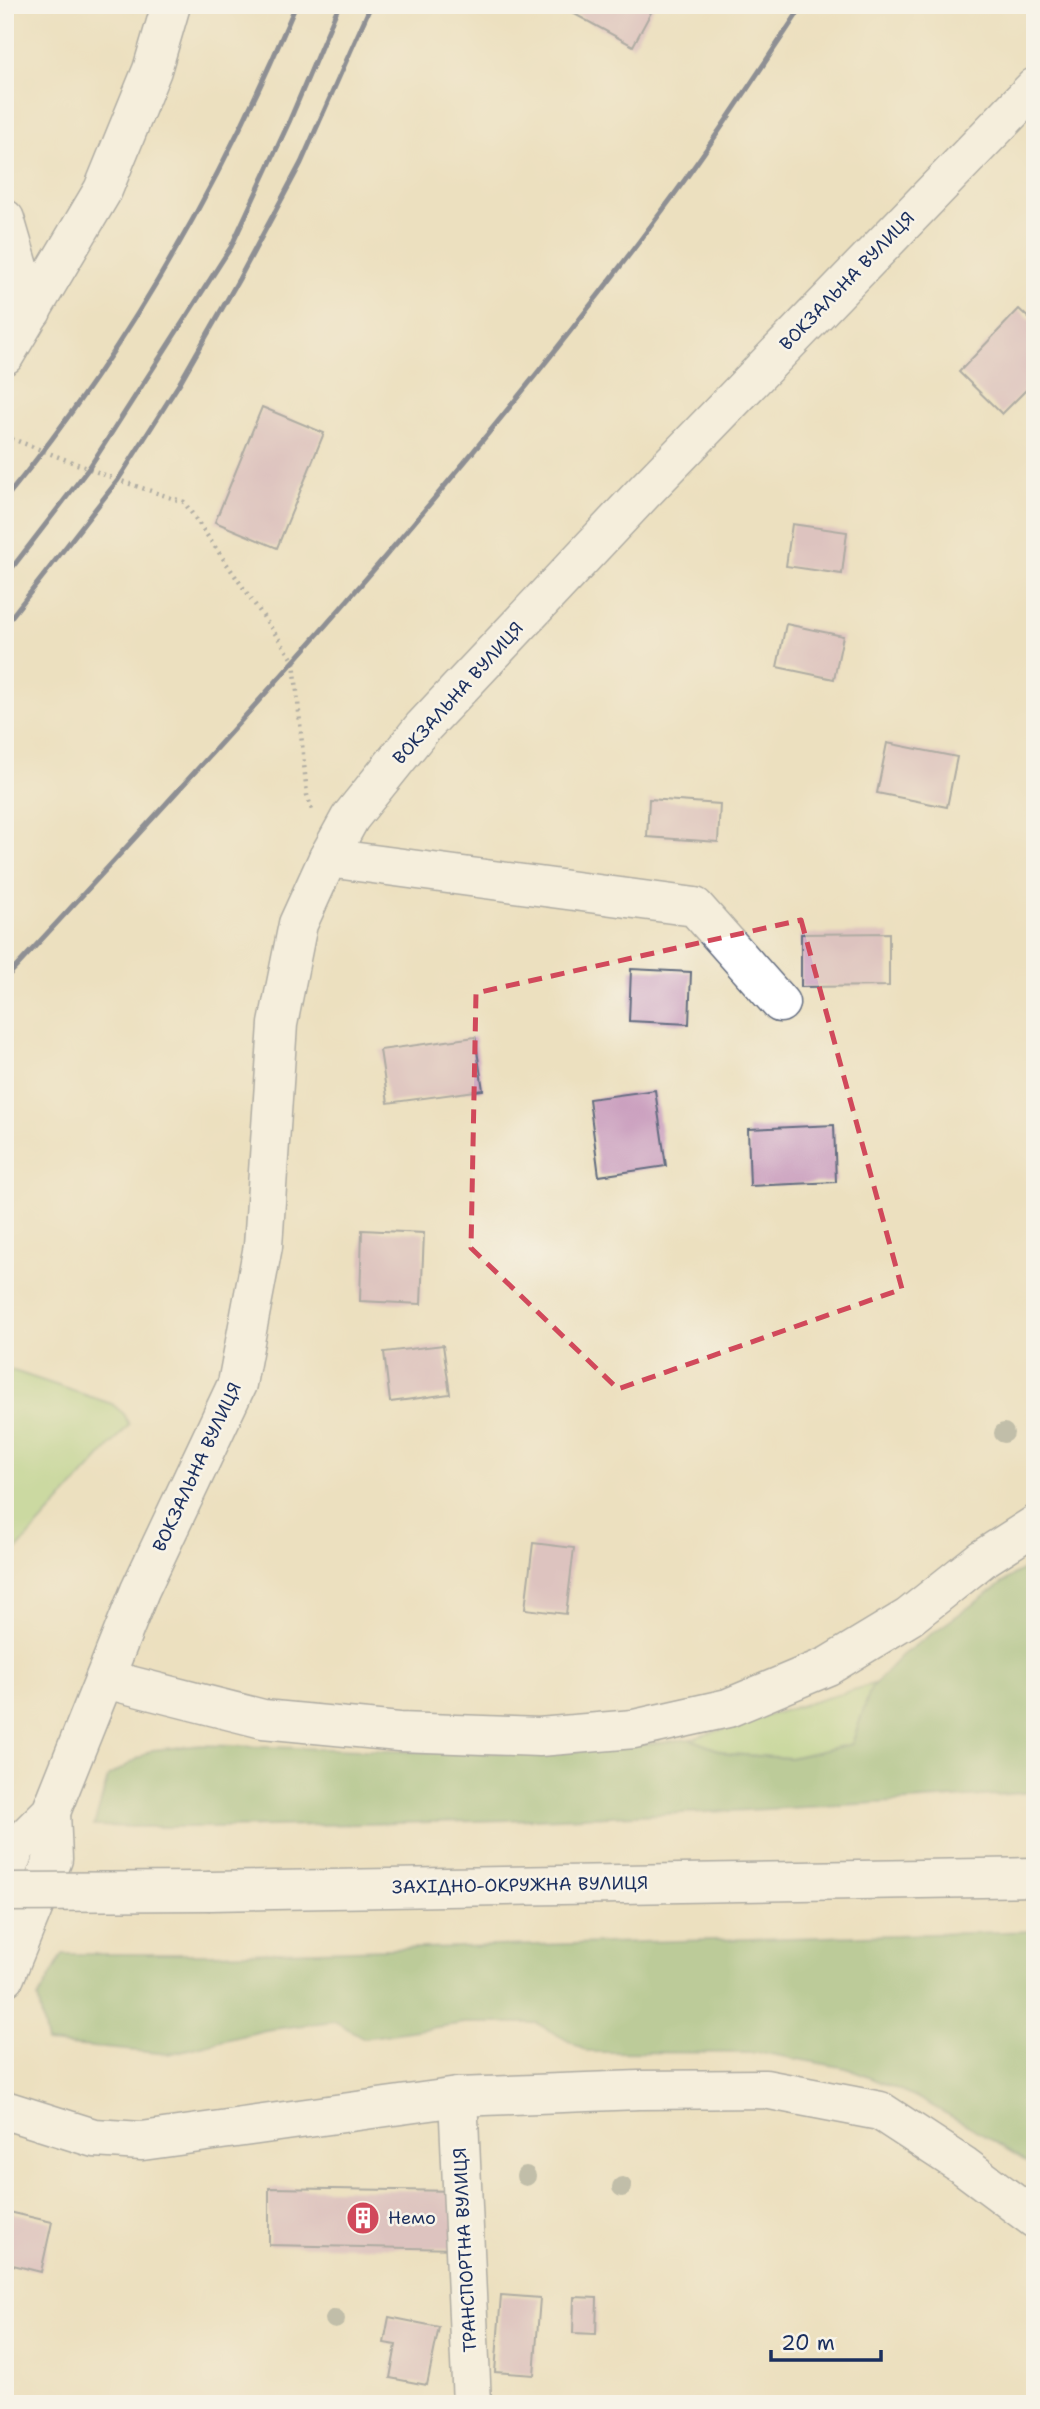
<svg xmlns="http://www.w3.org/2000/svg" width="1040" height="2409" font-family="'Shantell Sans',sans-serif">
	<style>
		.green { fill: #a3d07d; stroke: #5f806e; stroke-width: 2 }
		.forest { fill: #82b26c; stroke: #4e7065; stroke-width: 2 }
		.building { fill: #cba0bf }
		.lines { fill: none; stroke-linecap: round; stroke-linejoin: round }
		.minor-casing { stroke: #646d80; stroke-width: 41 }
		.major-casing { stroke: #646d80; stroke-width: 41 }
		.path { stroke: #646d80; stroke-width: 4.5; stroke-dasharray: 2 5; stroke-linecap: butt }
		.minor { stroke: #fff; stroke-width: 38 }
		.major { stroke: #fff; stroke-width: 38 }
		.rail { stroke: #1b2f5e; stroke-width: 5 }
		.major-bridge-casing { stroke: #646d80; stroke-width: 41; stroke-linecap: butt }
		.major-bridge { stroke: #fff; stroke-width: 38 }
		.tree { fill: #8c958e }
		.marked { fill: none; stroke: #d1495b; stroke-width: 5; stroke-dasharray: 14 9; stroke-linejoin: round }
		.labels { text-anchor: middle; stroke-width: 5; stroke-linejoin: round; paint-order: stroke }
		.street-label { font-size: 18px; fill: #1b2f5e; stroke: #f7f3e8 }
		.poi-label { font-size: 18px; fill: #1b2f5e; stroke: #f7f3e8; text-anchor: start }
	</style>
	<rect width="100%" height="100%" fill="#f7f3e8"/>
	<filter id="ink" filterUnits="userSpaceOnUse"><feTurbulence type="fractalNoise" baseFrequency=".0143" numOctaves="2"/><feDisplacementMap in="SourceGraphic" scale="14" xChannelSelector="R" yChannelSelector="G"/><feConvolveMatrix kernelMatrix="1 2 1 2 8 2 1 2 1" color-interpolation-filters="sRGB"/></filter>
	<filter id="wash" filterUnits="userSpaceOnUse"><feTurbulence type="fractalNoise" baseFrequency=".00686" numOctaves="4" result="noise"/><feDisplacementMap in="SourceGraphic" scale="28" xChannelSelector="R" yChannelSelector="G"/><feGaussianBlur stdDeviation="1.57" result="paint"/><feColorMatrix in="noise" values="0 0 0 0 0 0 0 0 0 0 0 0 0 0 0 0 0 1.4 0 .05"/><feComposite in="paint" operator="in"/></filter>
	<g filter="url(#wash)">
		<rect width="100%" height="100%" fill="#ece0bf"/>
		<g class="green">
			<polygon points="5,1368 112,1404 124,1414 129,1425 5,1563"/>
			<polygon points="876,1683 871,1688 852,1744 790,1758 729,1754 690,1739"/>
		</g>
		<g class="forest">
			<path d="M 1035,1560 L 1035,1792 C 848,1807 662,1815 475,1821 C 348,1824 221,1829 94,1826 L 108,1777 L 152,1750 L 201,1745 L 462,1753 L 577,1751 L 690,1739 L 729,1754 L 790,1758 L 852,1744 L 871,1688 L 902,1655 Z"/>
			<polygon points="1035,1931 1035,2167 969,2126 914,2096 846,2068 764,2053 588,2052 536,2023 465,2023 364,2038 334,2021 266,2030 169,2054 47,2043 38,1998 63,1954 210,1954"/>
		</g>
		<g id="blocks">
			<g class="building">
				<polygon points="558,5 655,5 633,46"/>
				<polygon points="1019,309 1035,324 1035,381 1002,414 959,372"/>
				<polygon points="262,407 324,433 277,548 215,522"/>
				<polygon points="792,524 847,532 842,574 786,566"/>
				<polygon points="786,624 843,636 834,679 777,667"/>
				<polygon points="887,743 957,757 947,807 877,793"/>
				<polygon points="649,799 720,804 718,842 647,837"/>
				<polygon points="889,933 889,986 801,987 801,934"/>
				<polygon points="631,969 691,972 689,1024 629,1021"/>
				<polygon points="475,1037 483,1090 388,1103 380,1050"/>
				<polygon points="655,1090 666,1166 599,1176 589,1099"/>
				<polygon points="834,1125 836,1182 750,1186 748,1129"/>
				<polygon points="362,1230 424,1233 421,1304 360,1301"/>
				<polygon points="443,1345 450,1394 390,1402 384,1352"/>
				<polygon points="533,1543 574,1548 566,1614 525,1609"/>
				<polygon points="269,2188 458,2191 458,2249 269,2245"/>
				<polygon points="5,2211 52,2222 41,2272 5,2263"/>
				<polygon points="501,2295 540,2298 534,2375 495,2372"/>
				<polygon points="574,2297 597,2298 596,2334 573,2333"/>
				<polygon points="389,2317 439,2327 427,2385 390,2378 396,2345 384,2343"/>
			</g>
		</g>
	</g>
	<g filter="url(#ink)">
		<use href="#blocks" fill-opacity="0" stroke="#646d80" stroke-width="2"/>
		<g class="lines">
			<defs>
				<g id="minor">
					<polyline points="5,219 32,311"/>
					<polyline points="328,858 695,907 780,1003"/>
					<polyline points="5,1874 16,1847 51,1812 140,1590 237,1384 263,1246 278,1024 298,924 328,858 350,818 423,727 643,493 1035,87"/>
					<polyline points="5,1977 53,1859 51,1812"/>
					<polyline points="458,2097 472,2404"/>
				</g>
				<g id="major">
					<polyline points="5,355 103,190 152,70 171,5"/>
					<polyline points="105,1679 263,1719 399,1732 539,1737 634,1729 728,1708 828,1666 909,1617 982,1559 1035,1525"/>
					<polyline points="210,1891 1035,1877"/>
					<polyline points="5,2110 94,2138 142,2141 458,2097 639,2090 765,2089 880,2111 964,2166 1035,2219"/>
				</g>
			</defs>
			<use href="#minor" class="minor-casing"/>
			<use href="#major" class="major-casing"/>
			<polyline class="path" points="5,436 118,480 184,502 294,661 307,795 312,810"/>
			<use href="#minor" class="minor"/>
			<use href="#major" class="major"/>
			<g class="rail">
				<path d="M 5,499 C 127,350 221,183 296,5"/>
				<polyline points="5,577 89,468 231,247 289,122 339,5"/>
				<polyline points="5,625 118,480 179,384 239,279 301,163 371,5"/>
				<path d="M 5,979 C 232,734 457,487 656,219 C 708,150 755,77 803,5"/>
			</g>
			<defs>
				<polyline id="major-bridge" points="5,1892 210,1891"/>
			</defs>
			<use href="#major-bridge" class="major-bridge-casing"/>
			<use href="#major-bridge" class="major-bridge"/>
		</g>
		<g class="tree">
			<circle cx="1004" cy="1433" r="10"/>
			<circle cx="526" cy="2176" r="10"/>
			<circle cx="622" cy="2187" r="10"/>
			<circle cx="335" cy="2319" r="10"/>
		</g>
	</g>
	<path d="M0 0H1040V2409H0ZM 801,920 L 902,1289 L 618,1389 L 471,1248 L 476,993 Z" fill="#ece0bf" fill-opacity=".55" fill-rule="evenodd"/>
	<path class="marked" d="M 801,920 L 902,1289 L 618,1389 L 471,1248 L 476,993 Z"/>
	<defs>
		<symbol id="building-disc" viewBox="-11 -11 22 22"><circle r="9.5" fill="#d1495b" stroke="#f7f3e8"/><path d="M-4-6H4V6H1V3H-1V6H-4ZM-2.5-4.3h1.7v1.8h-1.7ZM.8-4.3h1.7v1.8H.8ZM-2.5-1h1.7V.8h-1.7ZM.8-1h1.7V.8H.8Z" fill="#fff"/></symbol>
	</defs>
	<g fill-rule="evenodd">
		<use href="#building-disc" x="344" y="2199" width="38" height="38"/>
	</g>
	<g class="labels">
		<g class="street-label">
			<text transform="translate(847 281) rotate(-46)" y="6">ВОКЗАЛЬНА ВУЛИЦЯ</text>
			<text transform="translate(458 693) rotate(-48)" y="6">ВОКЗАЛЬНА ВУЛИЦЯ</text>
			<text transform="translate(197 1467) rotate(-65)" y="6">ВОКЗАЛЬНА ВУЛИЦЯ</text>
			<text transform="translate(520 1885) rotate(-1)" y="6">ЗАХІДНО-ОКРУЖНА ВУЛИЦЯ</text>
			<text transform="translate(465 2250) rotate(-93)" y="6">ТРАНСПОРТНА ВУЛИЦЯ</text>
		</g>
		<g class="poi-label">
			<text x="388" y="2224">Немо</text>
		</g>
	</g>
	<rect width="1040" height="2409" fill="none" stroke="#f7f3e8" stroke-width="28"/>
	<path d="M771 2350v10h110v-10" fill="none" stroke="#1b2f5e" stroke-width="3.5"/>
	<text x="781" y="2350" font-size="21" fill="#1b2f5e" stroke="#f7f3e8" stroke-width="5" paint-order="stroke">20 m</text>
</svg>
